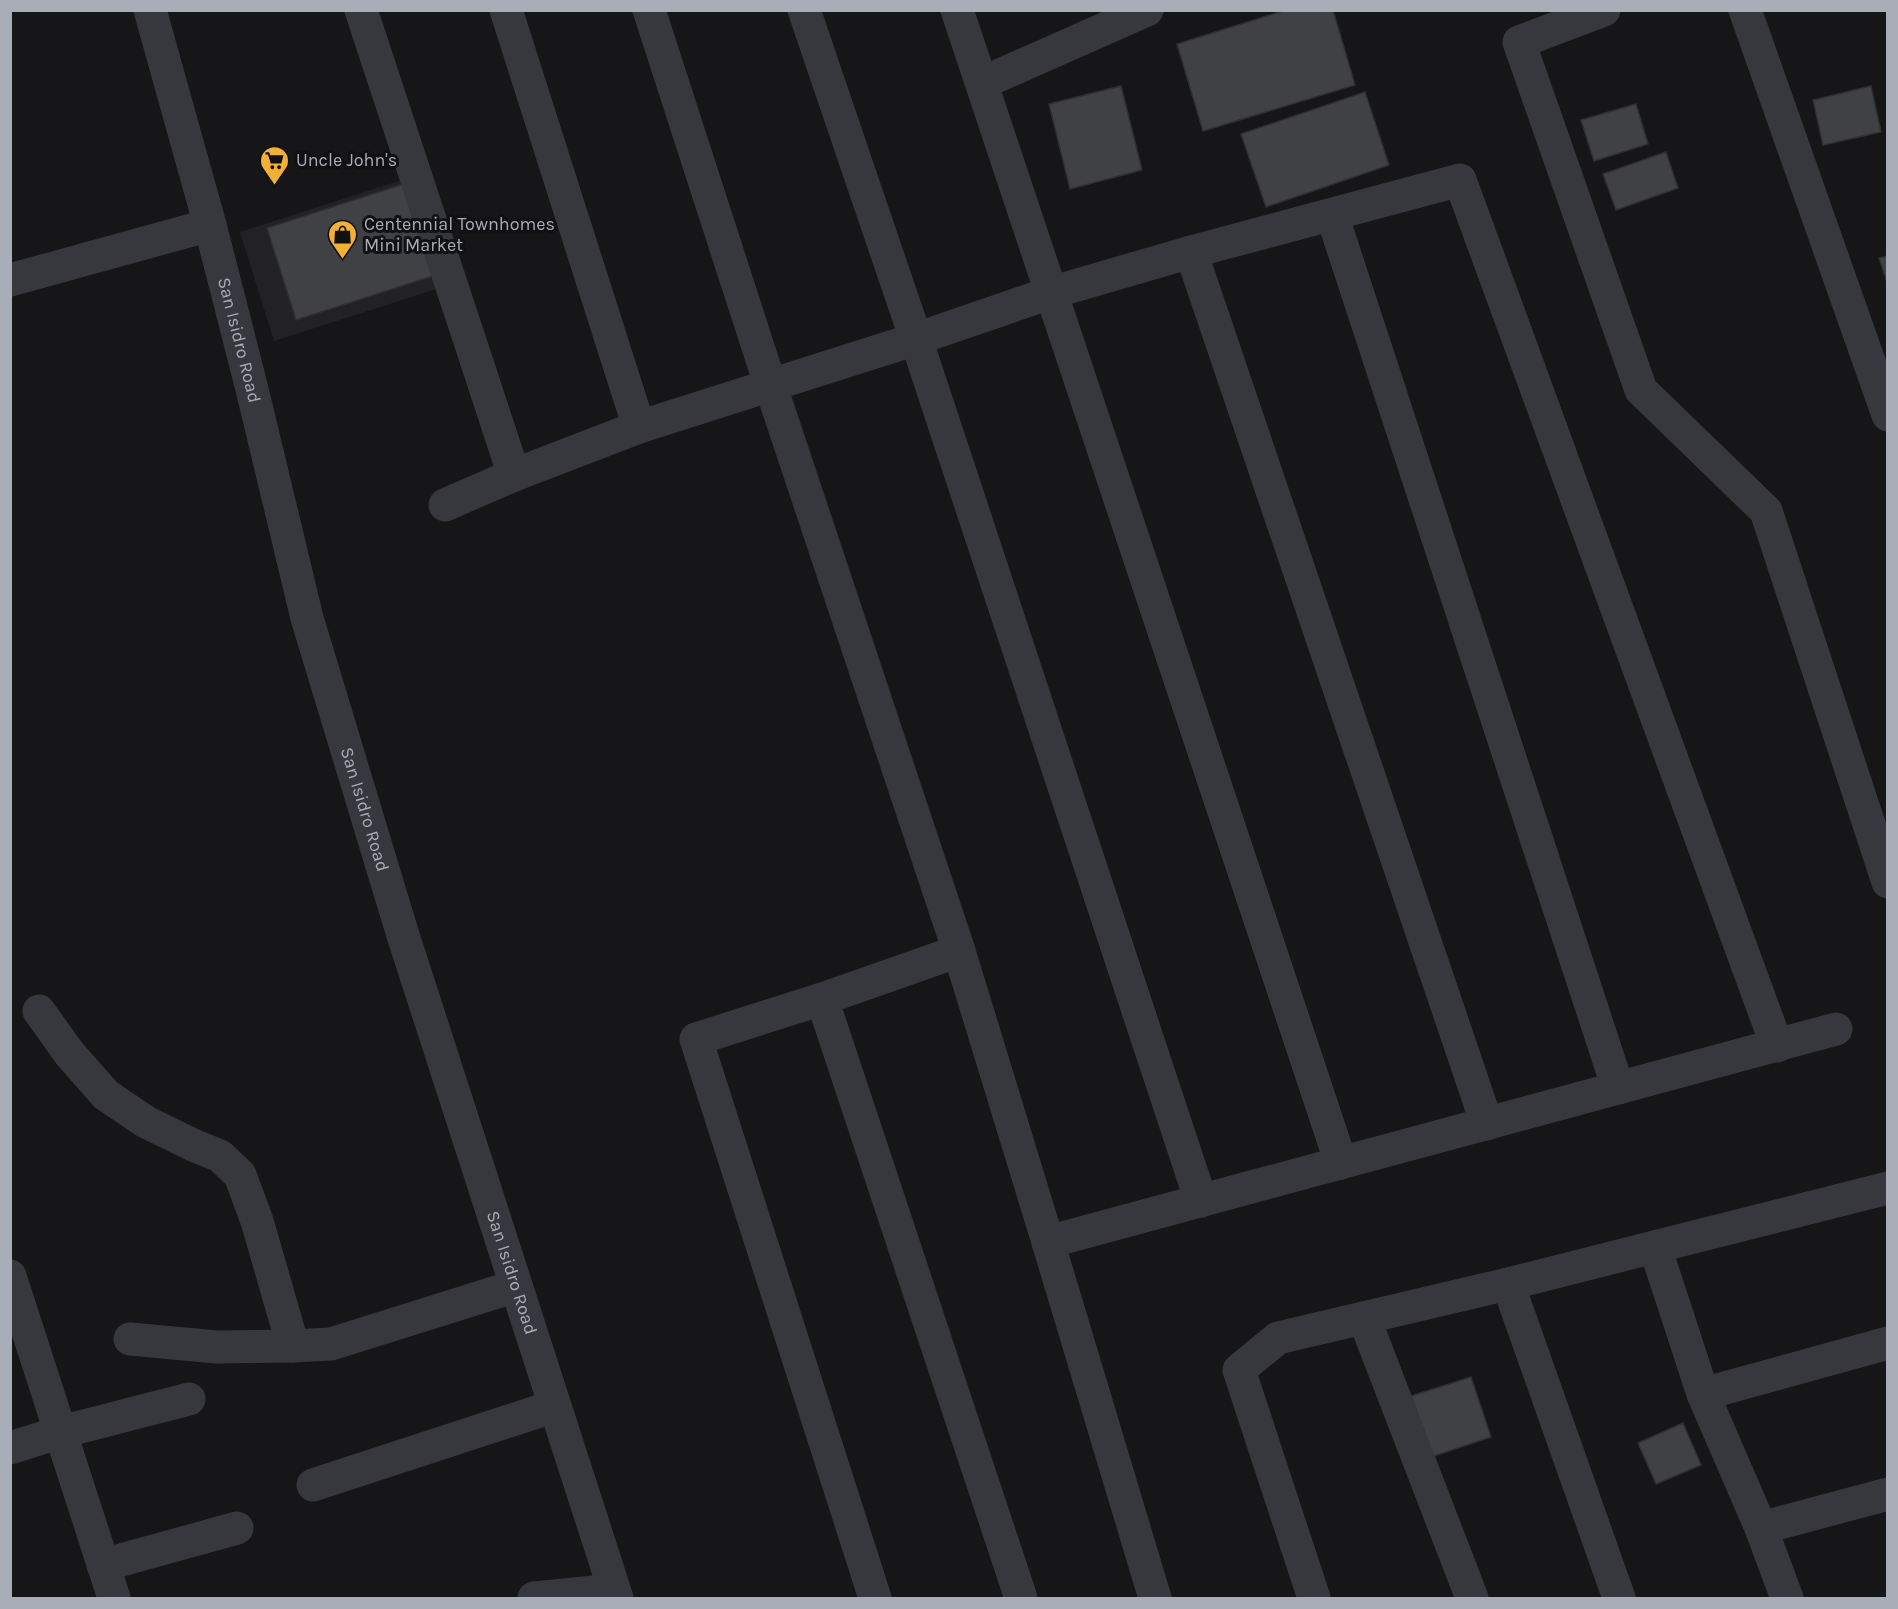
<svg xmlns="http://www.w3.org/2000/svg" width="1898" height="1609" font-family="Karla,sans-serif">
	<style>
		.built { fill: #222225 }
		.building { fill: #404145; stroke: #303034; stroke-width: 1.5 }
		.lines { fill: none; stroke-linecap: round; stroke-linejoin: round }
		.minor { stroke: #37383d; stroke-width: 33 }
		.labels { text-anchor: middle; stroke-width: 6; stroke-linejoin: round; paint-order: stroke }
		.poi-label { font-size: 18px; fill: #a8adb8; stroke: #111113; text-anchor: start }
		.street-label { font-size: 18px; fill: #a8adb8; stroke: #111113 }
	</style>
	<rect width="100%" height="100%" fill="#161618"/>
	<polygon class="built" points="411,177 446,286 274,341 240,232"/>
	<g class="building">
		<polygon points="1286,10 1333,10 1355,85 1203,131 1177,44"/>
		<polygon points="1121,86 1142,170 1070,189 1049,104"/>
		<polygon points="1871,86 1881,132 1823,145 1813,100"/>
		<polygon points="1365,92 1389,165 1266,207 1241,134"/>
		<polygon points="1636,104 1648,144 1594,161 1581,120"/>
		<polygon points="1666,152 1678,188 1616,210 1603,174"/>
		<polygon points="410,182 439,274 296,320 267,228"/>
		<polygon points="1888,256 1888,285 1879,258"/>
		<polygon points="1471,1377 1491,1437 1431,1457 1411,1396"/>
		<polygon points="1683,1423 1701,1465 1656,1484 1638,1443"/>
	</g>
	<g class="lines">
		<g class="minor">
			<path id="s1" d="M 150,10 L 210,225 L 251,385 L 307,618 L 402,932 L 617,1598"/>
			<polyline points="361,10 514,475"/>
			<polyline points="506,10 639,427"/>
			<polyline points="649,10 770,384 959,951 1048,1242 1155,1598"/>
			<polyline points="804,10 916,339 1201,1201"/>
			<polyline points="957,10 1341,1163"/>
			<polyline points="1604,10 1519,42 1641,390 1766,511 1888,882"/>
			<polyline points="1745,10 1888,415"/>
			<polyline points="982,83 1147,10"/>
			<polyline points="1332,215 1618,1088"/>
			<polyline points="1191,252 1487,1124"/>
			<polyline points="10,280 210,225"/>
			<polyline points="445,505 514,475 639,427 916,339 1050,293 1191,252 1460,180 1777,1046"/>
			<polyline points="822,999 1021,1598"/>
			<polyline points="39,1011 69,1053 106,1095 146,1122 193,1145 220,1156 240,1175 257,1221 293,1346"/>
			<polyline points="1048,1242 1836,1029"/>
			<polyline points="1655,1247 1703,1394 1761,1528 1787,1598"/>
			<polyline points="10,1276 114,1598"/>
			<polyline points="1508,1284 1619,1598"/>
			<polyline points="1364,1318 1472,1598"/>
			<polyline points="130,1339 217,1347 293,1346 331,1344 516,1286"/>
			<polyline points="1703,1394 1888,1343"/>
			<polyline points="10,1448 61,1432 189,1399"/>
			<polyline points="313,1485 555,1406"/>
			<polyline points="1761,1528 1888,1494"/>
			<polyline points="103,1565 237,1528"/>
			<polyline points="534,1598 614,1590"/>
			<polyline points="875,1598 696,1039 822,999 959,951"/>
			<polyline points="1314,1598 1239,1370 1278,1338 1508,1284 1888,1188"/>
		</g>
	</g>
	<defs>
		<symbol id="supermarket-pin" viewBox="-11 -11 22 30"><path d="M0 17L-7.5 6A9.5 9.5 0 1 1 7.5 6Z" fill="#f2b134" stroke="#111113"/><path d="M-6-5.5h2.5l.6 2H6L4.5 2H-2.5L-4.4-4H-6ZM-1.5 3.2a1.3 1.3 0 1 0 .1 0ZM3 3.2a1.3 1.3 0 1 0 .1 0Z" fill="#111"/></symbol>
		<symbol id="shop-pin" viewBox="-11 -11 22 30"><path d="M0 17L-7.5 6A9.5 9.5 0 1 1 7.5 6Z" fill="#f2b134" stroke="#111113"/><path d="M-5-2.5h2.3a2.7 3.5 0 0 1 5.4 0H5L5.5 6h-11ZM-1.5-2.5h3a1.5 2.3 0 0 0-3 0Z" fill="#111"/></symbol>
	</defs>
	<g fill-rule="evenodd">
		<use href="#supermarket-pin" x="258" y="144" width="33" height="45"/>
		<use href="#shop-pin" x="326" y="218" width="33" height="45"/>
	</g>
	<g class="labels">
		<g class="poi-label">
			<text x="296" y="166">Uncle John's</text>
			<text x="364" y="230">Centennial Townhomes<tspan x="364" dy="21">Mini Market</tspan></text>
		</g>
		<g class="street-label">
			<text dy="6" stroke="none"><textPath href="#s1" startOffset="342">San Isidro Road</textPath></text>
			<text dy="6" stroke="none"><textPath href="#s1" startOffset="828">San Isidro Road</textPath></text>
			<text dy="6" stroke="none"><textPath href="#s1" startOffset="1314">San Isidro Road</textPath></text>
		</g>
	</g>
	<rect width="1898" height="1609" fill="none" stroke="#a8adb8" stroke-width="24"/>
</svg>
